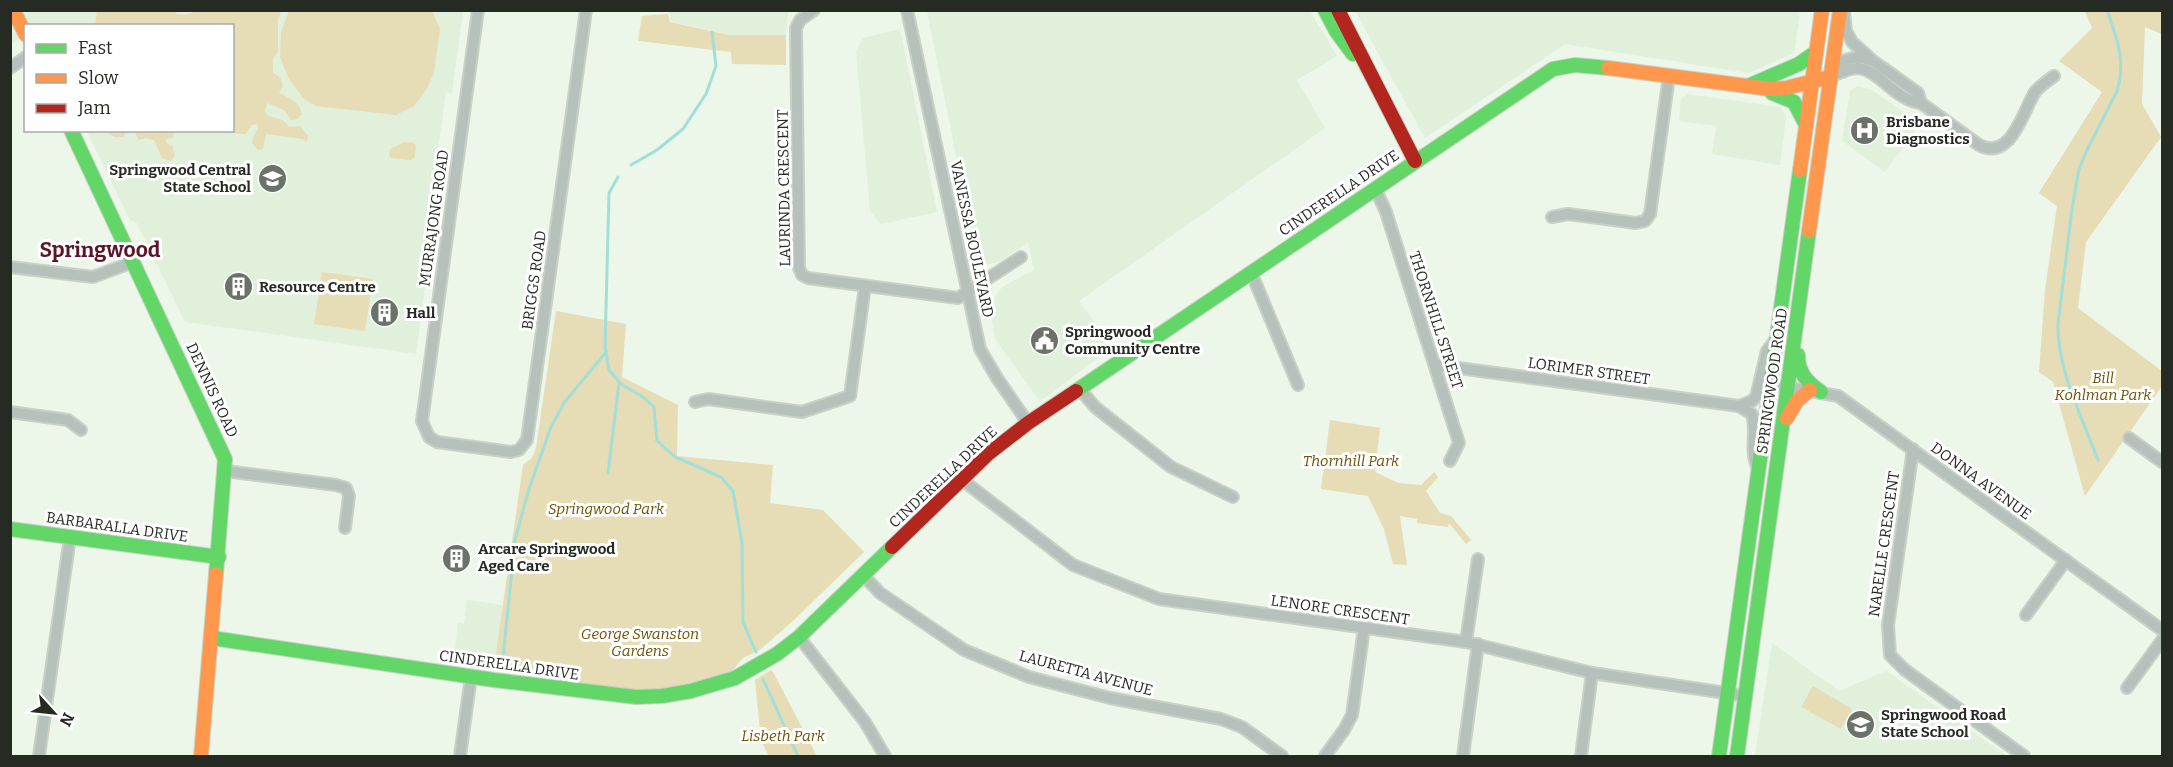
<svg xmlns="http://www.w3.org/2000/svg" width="2173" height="767" font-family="Bitter,serif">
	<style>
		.built { fill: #e0f0db }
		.green { fill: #e6dcb5 }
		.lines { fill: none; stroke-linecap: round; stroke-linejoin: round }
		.stream { stroke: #a1e0d9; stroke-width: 3 }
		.street-casing { stroke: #c9d1c6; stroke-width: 14 }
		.fast-casing { stroke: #c9d1c6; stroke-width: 16 }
		.slow-casing { stroke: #c9d1c6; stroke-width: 16 }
		.jam-casing { stroke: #c9d1c6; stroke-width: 16 }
		.street { stroke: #b6c1bb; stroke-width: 10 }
		.fast { stroke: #63d668; stroke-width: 14 }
		.slow { stroke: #ff974d; stroke-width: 14 }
		.jam { stroke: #b3261e; stroke-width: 14 }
		.labels { text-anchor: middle; stroke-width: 6; stroke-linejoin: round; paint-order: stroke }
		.poi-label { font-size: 15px; font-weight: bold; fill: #252b23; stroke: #fff; text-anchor: start }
		.street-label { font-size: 15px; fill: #252b23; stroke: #fff }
		.park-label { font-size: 15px; font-style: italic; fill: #6d5306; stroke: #fff }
		.district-label { font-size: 21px; font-weight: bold; fill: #5a1628; stroke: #fff }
	</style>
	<rect width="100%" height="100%" fill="#ecf6e9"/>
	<g class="built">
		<polygon points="11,11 97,11 95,25 26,26 25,35 11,44"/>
		<polygon points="123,11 463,11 452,93 446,92 422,265 428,266 416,354 185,322 137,223 130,220 87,131 232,130 232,26"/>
		<polygon points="669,11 788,11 786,35 729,35 670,21"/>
		<polygon points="927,11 1310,11 1337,56 1297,80 1325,128 1079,301 1112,347 1045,398 1039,400 995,339 991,314 994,299 1002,287 1034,270 1028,242 999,262 984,265 977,260"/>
		<polygon points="1355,11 1800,11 1794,53 1749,73 1565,44 1425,138"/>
		<polygon points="900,29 937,212 881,224 870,211 856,51 863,38"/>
		<polygon points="1858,86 1872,90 1920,124 1885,172 1842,141 1850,90"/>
		<polygon points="1688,94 1780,107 1786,115 1786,118 1780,165 1712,154 1716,126 1679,121 1681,99"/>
		<polygon points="467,600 503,605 494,667 454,660 458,623 464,624"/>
		<polygon points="1772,643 1839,691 1886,671 2007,756 1755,756"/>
	</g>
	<g class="green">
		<path d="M 174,11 L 177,14 C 184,15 191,15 196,10 L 281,11 L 278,20 L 278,52 L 273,58 L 273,73 L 281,78 L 283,86 L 279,93 C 290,98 300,102 302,114 L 298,119 L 291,120 L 284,110 L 267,103 L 265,111 L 268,116 L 283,120 L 289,127 L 300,126 L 308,136 L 307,142 L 303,139 L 266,134 L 263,149 L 258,150 L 252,143 L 253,137 L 258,129 L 257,124 L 252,125 L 246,134 L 231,133 L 232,26 L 95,25 L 97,11 Z"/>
		<polygon points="289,11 432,11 440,29 434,73 426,90 414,106 396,115 316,106 304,99 289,79 280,57 281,32"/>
		<polygon points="2085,11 2162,11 2162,34 2145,27 2142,104 2161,137 2086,242 2078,308 2162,371 2162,386 2085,496 2053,382 2039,372 2045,290 2057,206 2039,193 2102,92 2059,61 2092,28"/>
		<polygon points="668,14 670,22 729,35 786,35 786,65 732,64 731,52 638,41 642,16"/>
		<polygon points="108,131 174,131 173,138 165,139 167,143 172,146 175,155 171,161 162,158 154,140 146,138 139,140 134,131 127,131 123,137 114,137 107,132"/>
		<polygon points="405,142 414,143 416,146 415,157 411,160 391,158 389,155 390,149"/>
		<polygon points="322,272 373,279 365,331 314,324"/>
		<polygon points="556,311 626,324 622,377 678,405 677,456 773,465 770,503 823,510 864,552 794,620 761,649 743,658 732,671 686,686 660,690 605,688 554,680 545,673 494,667 523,465 532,458 536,448"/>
		<polygon points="1330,420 1380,428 1375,472 1398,483 1421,485 1434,472 1438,477 1426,491 1440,513 1451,516 1471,540 1466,544 1449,523 1448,527 1417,523 1417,519 1400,516 1407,565 1393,564 1384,529 1368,496 1321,489"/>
		<polygon points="771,670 773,672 817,756 769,756 761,741 755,680"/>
		<polygon points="1813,686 1852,709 1841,729 1801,707"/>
	</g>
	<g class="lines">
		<g class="stream">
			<polyline points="631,165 657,150 683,129 706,94 716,66 712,32"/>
			<polyline points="618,177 609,193 605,347 609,370 621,384 643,397 654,407 657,441 675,457 721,477 733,491 742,543 743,622 756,652"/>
			<path d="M 2098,460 C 2082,417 2057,369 2058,324 L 2072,209 L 2079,169 L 2086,152 L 2117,91 C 2126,62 2117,38 2107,10"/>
			<polyline points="608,473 619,383"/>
			<polyline points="502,667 515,540 529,489 551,427 564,403 606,352"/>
			<polyline points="763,679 798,756"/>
		</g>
		<defs>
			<g id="street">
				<polyline points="478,10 422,421 429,437 437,442 511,452 519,450 527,440 586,10"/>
				<polyline points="814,10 800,20 796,28 799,268 802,275 808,278 958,298 1021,257"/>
				<polyline points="907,10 980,349 997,378 1028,423"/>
				<polyline points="1844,12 1846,31 1852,42 1873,61 1918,93 1921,103"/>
				<polyline points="10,68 26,57"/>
				<path d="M 1832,68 C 1844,59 1855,55 1870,60"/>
				<path d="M 1830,77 C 1839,73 1849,68 1858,68 C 1879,70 1896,101 1921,103 L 1979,145 C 2011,162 2023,111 2035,92 C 2040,86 2047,81 2054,76"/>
				<polyline points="1375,188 1386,212 1459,443 1450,461"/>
				<polyline points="1552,217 1568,214 1636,223 1645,221 1650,214 1669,76"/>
				<polyline points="10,267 93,277 133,262"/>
				<polyline points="1251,272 1298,385"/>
				<path d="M 1436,365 L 1739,406 L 1752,414 C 1758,435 1748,450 1759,471"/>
				<polyline points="1771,384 1838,396 2162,630"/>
				<polyline points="1080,389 1095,407 1171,467 1233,497"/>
				<polyline points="695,402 708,399 802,412 850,396 865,286"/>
				<polyline points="1739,406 1752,401 1756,397 1767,351 1776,339"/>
				<polyline points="10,412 68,420 81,430"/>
				<polyline points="2129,438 2162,462"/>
				<polyline points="1913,449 1888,625 1890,655 1905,670 2024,756"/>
				<polyline points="225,471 336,485 346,488 349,496 345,528"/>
				<polyline points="961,479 1073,565 1159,599 1466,642 1592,673 1746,696"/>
				<polyline points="863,575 880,593 964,650 1029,677 1110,698 1221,719 1242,727 1282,756"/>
				<polyline points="2026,615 2066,560"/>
				<polyline points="799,637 865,722 885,756"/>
				<polyline points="1466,642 1478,559"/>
				<polyline points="2127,688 2162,640"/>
				<polyline points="39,756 70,537"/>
				<polyline points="460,756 471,677"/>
				<polyline points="1325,756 1344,730 1352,715 1364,628"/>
				<polyline points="1463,756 1478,644"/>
				<polyline points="1581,756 1592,673"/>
			</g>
			<g id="fast">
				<polyline points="1325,10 1336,31 1353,54"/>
				<polyline points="1748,86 1799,64 1816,52"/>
				<polyline points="1772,93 1794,102 1805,123"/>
				<polyline points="71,130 225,459 216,574"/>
				<path d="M 1798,355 C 1798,373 1807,382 1821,392"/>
				<polyline points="1076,391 1553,69 1575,65 1608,68"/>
				<polyline points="10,529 219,557"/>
				<polyline points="212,638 494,680 636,697 662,696 691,691 735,678 777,654 799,637 892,547"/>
				<polyline points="1719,756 1800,170"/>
				<polyline points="1737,756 1809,231"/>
			</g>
			<g id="slow">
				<polyline points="13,10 26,35"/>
				<polyline points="1608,68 1770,89 1786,88 1830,77"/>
				<polyline points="1800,170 1822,10"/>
				<polyline points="1809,231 1840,10"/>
				<polyline points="1787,418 1797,401 1810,390"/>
				<polyline points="201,756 216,574"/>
			</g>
			<g id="jam">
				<polyline points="1338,10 1415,161"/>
				<polyline points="892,547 988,454 1028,423 1076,391"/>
			</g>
		</defs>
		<use href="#street" class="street-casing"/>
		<use href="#fast" class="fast-casing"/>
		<use href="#slow" class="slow-casing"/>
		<use href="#jam" class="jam-casing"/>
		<use href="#street" class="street"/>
		<use href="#fast" class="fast"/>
		<use href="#slow" class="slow"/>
		<use href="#jam" class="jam"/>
	</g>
	<defs>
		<symbol id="hospital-disc" viewBox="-11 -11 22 22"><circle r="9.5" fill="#6b7268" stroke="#fff"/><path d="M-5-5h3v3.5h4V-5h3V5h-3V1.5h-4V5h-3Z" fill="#fff"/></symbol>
		<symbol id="school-disc" viewBox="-11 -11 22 22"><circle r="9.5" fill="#6b7268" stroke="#fff"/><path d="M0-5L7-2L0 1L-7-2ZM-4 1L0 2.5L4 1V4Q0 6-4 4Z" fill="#fff"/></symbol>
		<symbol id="building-disc" viewBox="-11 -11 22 22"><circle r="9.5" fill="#6b7268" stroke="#fff"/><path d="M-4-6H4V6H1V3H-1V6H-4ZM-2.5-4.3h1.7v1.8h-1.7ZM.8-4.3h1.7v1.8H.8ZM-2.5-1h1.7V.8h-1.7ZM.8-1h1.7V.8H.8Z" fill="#fff"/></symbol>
		<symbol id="civic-disc" viewBox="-11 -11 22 22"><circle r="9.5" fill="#6b7268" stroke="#fff"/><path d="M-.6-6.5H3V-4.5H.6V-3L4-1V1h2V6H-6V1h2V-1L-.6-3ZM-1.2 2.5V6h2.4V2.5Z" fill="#fff"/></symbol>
	</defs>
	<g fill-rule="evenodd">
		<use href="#hospital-disc" x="1848" y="114" width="33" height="33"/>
		<use href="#school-disc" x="256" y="162" width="33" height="33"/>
		<use href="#building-disc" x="222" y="270" width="33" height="33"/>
		<use href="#building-disc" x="368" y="296" width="33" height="33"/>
		<use href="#civic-disc" x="1028" y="324" width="33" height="33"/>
		<use href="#building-disc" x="440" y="542" width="33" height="33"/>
		<use href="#school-disc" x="1844" y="708" width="33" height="33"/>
	</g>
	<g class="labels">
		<g class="poi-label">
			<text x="1886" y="127">Brisbane<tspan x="1886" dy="17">Diagnostics</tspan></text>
			<text x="251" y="175" text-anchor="end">Springwood Central<tspan x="251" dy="17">State School</tspan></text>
			<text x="259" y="292">Resource Centre</text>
			<text x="406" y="318">Hall</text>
			<text x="1065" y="337">Springwood<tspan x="1065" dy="17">Community Centre</tspan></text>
			<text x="478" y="554">Arcare Springwood<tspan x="478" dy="17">Aged Care</tspan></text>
			<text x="1881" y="720">Springwood Road<tspan x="1881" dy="17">State School</tspan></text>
		</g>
		<g class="street-label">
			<text transform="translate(784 188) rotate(-91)" y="5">LAURINDA CRESCENT</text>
			<text transform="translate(1339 193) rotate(-34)" y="5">CINDERELLA DRIVE</text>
			<text transform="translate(434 218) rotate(-82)" y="5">MURRAJONG ROAD</text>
			<text transform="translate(972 239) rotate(78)" y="5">VANESSA BOULEVARD</text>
			<text transform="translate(534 280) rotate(-82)" y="5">BRIGGS ROAD</text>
			<text transform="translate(1436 320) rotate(72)" y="5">THORNHILL STREET</text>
			<text transform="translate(1589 371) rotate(8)" y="5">LORIMER STREET</text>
			<text transform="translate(1772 381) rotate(-82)" y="5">SPRINGWOOD ROAD</text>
			<text transform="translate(212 390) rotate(65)" y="5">DENNIS ROAD</text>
			<text transform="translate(943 477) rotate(-43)" y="5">CINDERELLA DRIVE</text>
			<text transform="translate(1981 481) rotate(36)" y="5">DONNA AVENUE</text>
			<text transform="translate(117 527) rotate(8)" y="5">BARBARALLA DRIVE</text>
			<text transform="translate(1884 544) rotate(-82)" y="5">NARELLE CRESCENT</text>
			<text transform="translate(1340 610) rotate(8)" y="5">LENORE CRESCENT</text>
			<text transform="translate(509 665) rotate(8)" y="5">CINDERELLA DRIVE</text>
			<text transform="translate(1086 673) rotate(15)" y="5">LAURETTA AVENUE</text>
		</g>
		<g class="park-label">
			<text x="2103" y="383">Bill<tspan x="2103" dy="17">Kohlman Park</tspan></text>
			<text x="1351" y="466">Thornhill Park</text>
			<text x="606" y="514">Springwood Park</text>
			<text x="640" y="639">George Swanston<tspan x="640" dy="17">Gardens</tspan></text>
			<text x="783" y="741">Lisbeth Park</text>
		</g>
		<g class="district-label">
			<text x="100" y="257">Springwood</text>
		</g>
	</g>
	<rect width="2173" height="767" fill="none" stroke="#252b23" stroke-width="24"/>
	<rect x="24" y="24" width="210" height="108" fill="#ffffff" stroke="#a8aaa7" stroke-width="1.5"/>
	<rect x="36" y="44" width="30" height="9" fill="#63d668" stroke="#a8aaa7" stroke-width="1.5"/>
	<text x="78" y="54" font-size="18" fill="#252b23">Fast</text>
	<rect x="36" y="74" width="30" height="9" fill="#ff974d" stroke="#a8aaa7" stroke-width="1.5"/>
	<text x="78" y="84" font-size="18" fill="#252b23">Slow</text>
	<rect x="36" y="104" width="30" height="9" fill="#b3261e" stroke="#a8aaa7" stroke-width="1.5"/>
	<text x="78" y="114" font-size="18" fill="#252b23">Jam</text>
	<g transform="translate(54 713) rotate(117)" stroke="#ffffff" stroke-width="4.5" paint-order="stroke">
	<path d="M0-4.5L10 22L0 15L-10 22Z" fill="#252b23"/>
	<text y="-9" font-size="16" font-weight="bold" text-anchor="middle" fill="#252b23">N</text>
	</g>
</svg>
